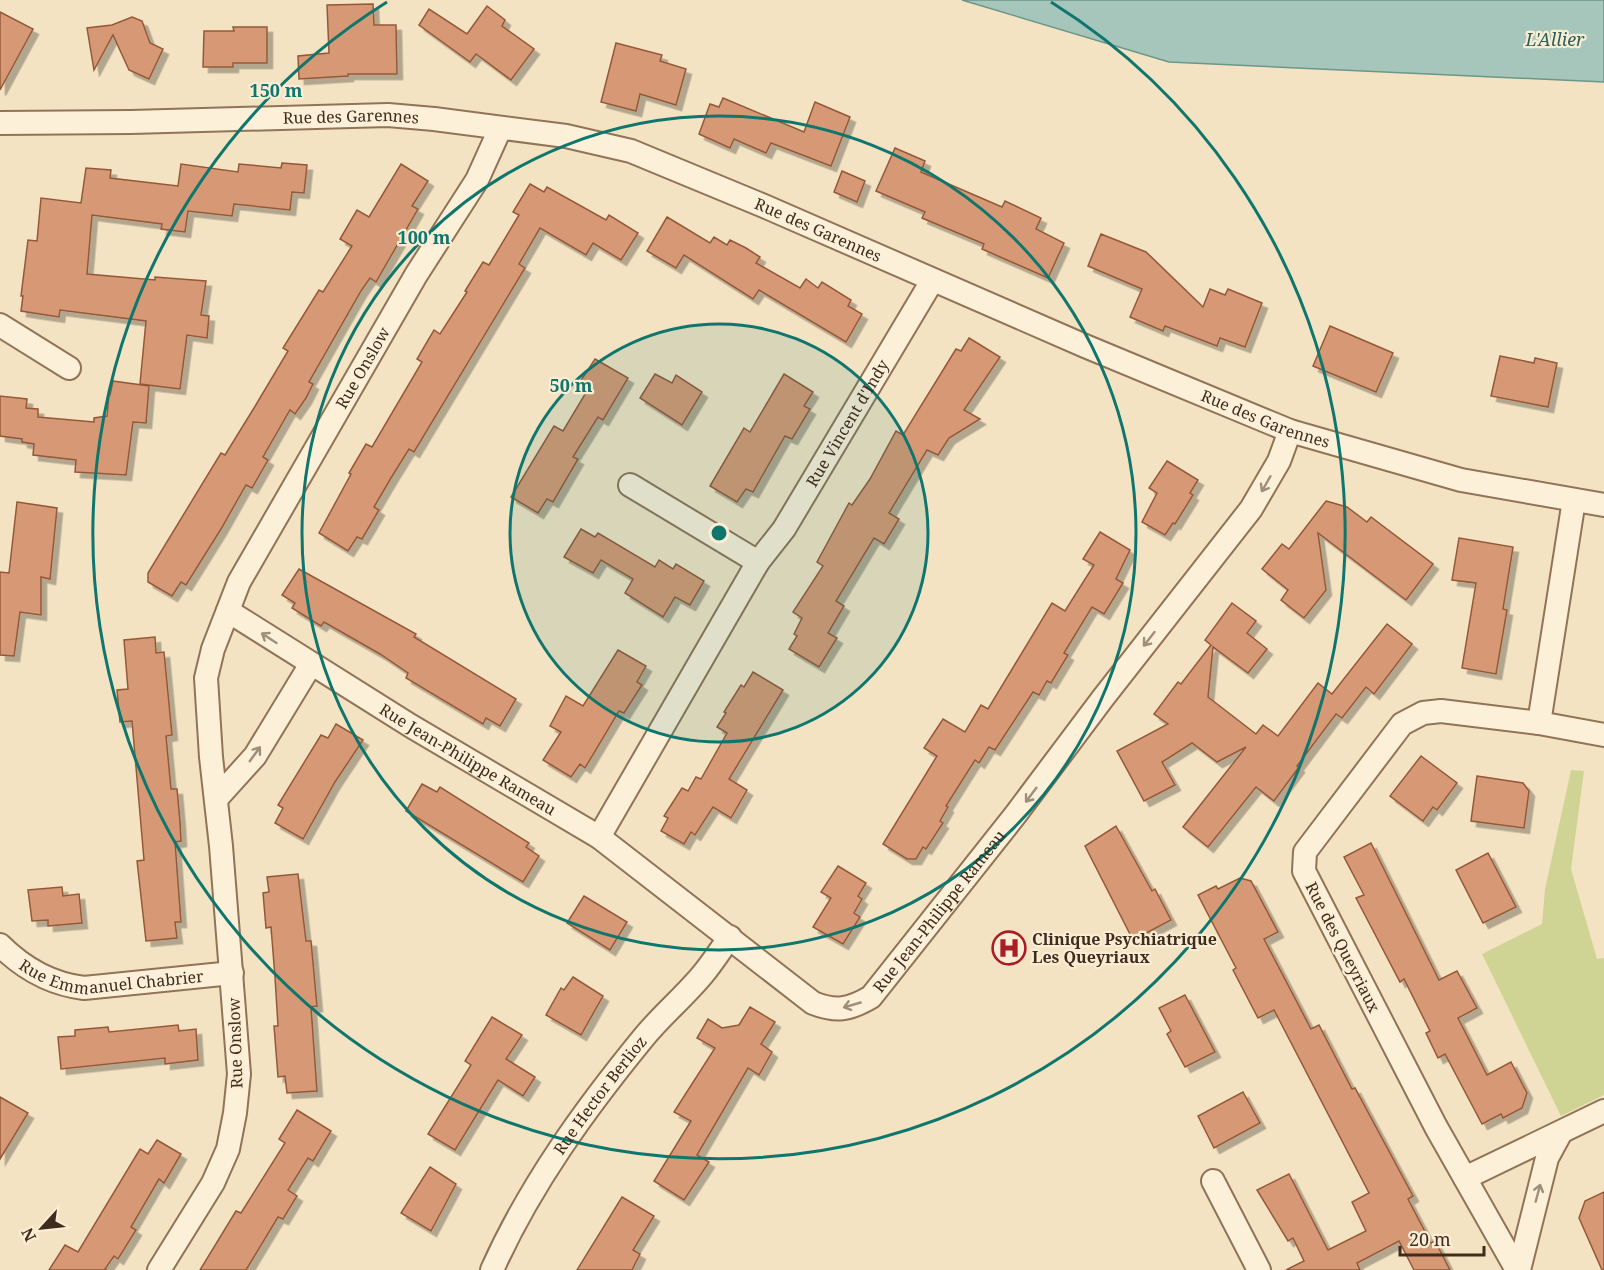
<svg xmlns="http://www.w3.org/2000/svg" width="1604" height="1270" font-family="'Noto Serif',serif">
	<style>
		.green { fill: #cfd495 }
		.water { fill: #a6c6bb; stroke: #6b9689; stroke-width: 1.5 }
		.building { fill: #d79974; stroke: #945939; stroke-width: 1.5; filter: url(#shadow) }
		.lines { fill: none; stroke-linecap: round; stroke-linejoin: round }
		.minor-casing { stroke: #917357; stroke-width: 26 }
		.minor { stroke: #fdf0d8; stroke-width: 22 }
		.oneway { stroke: #9e8e7a }
		.ring { fill: none; stroke: #0f766e; stroke-width: 3 }
		.labels { text-anchor: middle; stroke-width: 4.5; stroke-linejoin: round; paint-order: stroke }
		.street-label { font-size: 16px; fill: #3f2c1d; stroke: #faedd4 }
		.poi-label { font-size: 16px; font-weight: bold; fill: #3f2c1d; stroke: #faedd4; text-anchor: start }
		.water-label { font-size: 18px; font-style: italic; fill: #2a615b; stroke: #faedd4 }
		.centre { fill: #0f766e; stroke: #faedd4; stroke-width: 3 }
		.ring-label { font-size: 18px; text-anchor: middle; font-weight: bold; fill: #0f766e; stroke: #faedd4; stroke-width: 4.5; stroke-linejoin: round; paint-order: stroke }
	</style>
	<defs>
		<filter id="shadow"><feDropShadow dx="5.5" dy="5.5" stdDeviation="0" flood-color="#0004"/></filter>
	</defs>
	<rect width="100%" height="100%" fill="#f4e3c3"/>
	<polygon class="green" points="1571,770 1584,771 1571,869 1597,959 1604,958 1604,1095 1561,1116 1482,954 1542,924 1545,889"/>
	<polygon class="water" points="962,0 1604,0 1604,82 1169,62"/>
	<g class="building">
		<polygon points="373,4 374,25 396,25 397,74 348,74 348,76 299,79 298,56 329,53 327,5"/>
		<polygon points="487,6 505,20 502,26 534,49 511,80 476,54 470,62 419,25 429,9 467,34"/>
		<polygon points="0,12 33,29 0,90"/>
		<polygon points="132,17 142,21 150,43 163,49 149,79 129,70 113,35 94,70 87,28 112,25"/>
		<polygon points="233,27 267,27 267,63 233,63 233,67 203,67 204,31 234,31"/>
		<polygon points="616,43 662,55 660,61 686,69 676,105 640,94 636,111 601,102"/>
		<polygon points="723,98 804,132 815,102 850,117 831,166 771,143 766,153 734,139 730,148 699,134 710,104 719,107"/>
		<polygon points="895,148 925,161 921,172 1002,207 1005,201 1041,218 1036,229 1064,243 1048,278 982,249 984,244 922,218 925,212 876,191"/>
		<polygon points="282,163 307,165 304,193 292,192 290,210 234,204 232,216 188,211 185,232 161,229 162,224 92,215 87,274 155,280 155,277 206,281 201,315 209,316 207,338 187,335 180,389 140,384 146,321 60,310 59,317 21,311 23,296 21,296 28,240 37,241 41,198 81,203 86,168 111,170 110,178 178,186 181,164 238,172 239,164 281,168"/>
		<polygon points="401,164 428,181 412,206 418,209 376,282 370,278 361,291 309,382 313,384 306,398 295,414 290,410 263,457 268,460 252,488 246,485 221,529 186,585 181,582 172,596 148,582 148,573 221,453 225,455 254,408 288,351 283,348 319,290 323,292 352,246 340,239 357,210 369,217"/>
		<polygon points="842,171 865,181 857,202 834,192"/>
		<polygon points="530,184 544,192 547,187 606,220 609,215 638,233 621,260 593,243 586,255 540,228 519,264 525,268 414,452 409,449 391,478 374,507 379,510 362,539 357,537 348,551 319,533 351,474 349,473 366,444 372,447 422,362 417,359 434,330 440,334 467,292 465,291 483,262 489,265 519,215 513,212"/>
		<polygon points="667,217 710,243 714,237 727,245 730,240 746,248 760,257 756,263 800,288 806,279 818,288 822,282 851,300 848,306 862,314 846,342 759,290 753,299 684,255 676,268 647,251"/>
		<polygon points="1101,234 1146,252 1203,307 1210,289 1225,295 1228,289 1262,303 1245,347 1220,338 1217,346 1165,326 1163,331 1130,317 1142,289 1088,266"/>
		<polygon points="1330,326 1393,353 1376,392 1313,366"/>
		<polygon points="969,338 1000,357 964,410 980,419 949,438 938,455 927,450 889,513 899,519 884,544 874,538 836,601 844,606 828,633 837,638 819,667 789,649 797,636 794,634 802,618 793,612 823,566 817,562 849,503 852,505 870,479 896,431 903,435 956,349 961,351"/>
		<polygon points="1500,356 1534,363 1535,358 1557,363 1548,407 1491,396"/>
		<polygon points="595,359 628,378 603,420 598,417 573,457 578,459 553,502 547,499 538,513 511,497 554,426 563,431 587,391 578,385"/>
		<polygon points="655,374 672,383 676,375 702,392 682,425 640,398"/>
		<polygon points="784,374 813,392 804,406 810,409 792,439 785,436 753,492 746,489 737,502 710,486 744,428 750,432"/>
		<polygon points="113,381 149,386 146,423 133,422 126,475 75,472 76,460 33,455 34,444 22,442 22,439 0,436 0,396 27,399 26,408 38,409 38,417 94,422 94,418 107,416 109,395 110,395"/>
		<polygon points="1167,461 1198,480 1190,493 1193,495 1175,524 1173,523 1165,535 1142,522 1157,493 1149,488"/>
		<polygon points="1326,501 1347,507 1367,522 1371,517 1433,564 1406,600 1318,533 1326,590 1304,618 1281,600 1288,590 1262,569 1282,544 1289,549"/>
		<polygon points="17,502 57,508 50,579 41,577 41,615 20,612 14,656 0,655 0,572 9,573"/>
		<polygon points="581,529 595,537 598,533 655,567 659,560 673,569 676,564 704,581 690,605 675,597 663,617 625,593 633,579 601,560 593,573 564,557"/>
		<polygon points="1100,532 1130,550 1116,579 1123,583 1104,614 1092,607 1064,653 1068,655 1051,683 1047,681 1039,695 1033,692 995,750 989,747 979,763 975,760 946,806 948,807 940,821 943,823 926,849 923,847 916,859 907,859 883,844 937,756 924,748 943,719 965,732 981,705 988,709 1052,603 1065,611 1094,565 1083,559"/>
		<polygon points="1459,538 1513,547 1503,609 1507,610 1496,674 1462,668 1476,583 1452,580"/>
		<polygon points="299,569 416,634 414,637 516,699 500,726 486,718 483,724 406,678 408,673 380,654 324,622 321,626 292,608 295,603 282,595"/>
		<polygon points="1232,603 1256,621 1247,633 1267,649 1248,673 1213,647 1208,697 1256,734 1263,725 1278,736 1318,683 1332,694 1387,624 1412,644 1374,694 1366,687 1342,718 1336,714 1297,766 1299,767 1274,801 1256,787 1208,847 1183,827 1246,747 1217,762 1192,743 1162,762 1175,785 1144,801 1117,751 1168,724 1154,714 1178,682 1181,684 1211,645 1205,640"/>
		<polygon points="155,637 156,653 164,652 172,735 166,736 171,789 177,789 180,822 181,841 175,842 181,922 175,922 177,938 146,941 137,861 144,860 132,721 120,722 117,690 128,689 124,640"/>
		<polygon points="618,650 646,666 637,682 642,685 624,713 619,711 585,768 580,764 571,777 543,760 561,732 550,726 566,696 583,706"/>
		<polygon points="753,672 783,690 729,779 747,790 731,818 713,807 695,835 691,832 684,844 661,831 668,818 664,816 682,788 688,791 696,777 701,779 727,733 717,727 726,713 724,712 741,685 744,687"/>
		<polygon points="336,724 363,740 335,782 303,839 275,823 283,808 278,805 321,735 328,738"/>
		<polygon points="1421,756 1457,783 1437,810 1433,807 1423,821 1390,796"/>
		<polygon points="1477,776 1523,783 1529,791 1524,828 1471,821"/>
		<polygon points="422,784 437,792 440,787 529,843 526,847 539,856 523,882 406,811"/>
		<polygon points="1116,826 1152,891 1155,889 1171,920 1133,940 1085,846"/>
		<polygon points="1371,843 1439,980 1457,971 1477,1008 1458,1018 1487,1075 1511,1062 1527,1093 1522,1108 1503,1118 1501,1114 1482,1124 1445,1054 1438,1058 1426,1033 1430,1031 1404,979 1400,982 1356,898 1364,895 1344,857"/>
		<polygon points="1488,853 1516,907 1483,923 1456,870"/>
		<polygon points="838,866 866,883 858,896 862,899 854,913 860,917 843,944 813,927 831,898 821,892"/>
		<polygon points="298,874 306,941 311,941 317,1006 311,1007 317,1091 287,1093 285,1076 278,1077 274,1026 278,1026 275,977 271,927 266,928 263,893 269,892 267,877"/>
		<polygon points="1240,878 1251,881 1278,932 1264,939 1311,1029 1319,1025 1352,1089 1355,1088 1413,1196 1408,1199 1431,1243 1435,1241 1450,1270 1414,1270 1399,1241 1357,1263 1360,1270 1286,1270 1304,1261 1293,1238 1288,1241 1257,1190 1289,1174 1328,1250 1366,1231 1352,1202 1369,1193 1274,1010 1258,1018 1233,970 1236,968 1198,895 1216,886 1218,889"/>
		<polygon points="62,887 63,896 79,894 82,923 48,926 48,920 32,921 28,890"/>
		<polygon points="584,896 627,922 610,950 567,923"/>
		<polygon points="573,977 603,996 581,1035 546,1015 561,988 564,990"/>
		<polygon points="1185,995 1215,1052 1185,1067 1167,1034 1171,1031 1159,1008"/>
		<polygon points="750,1007 775,1022 761,1044 772,1052 759,1075 748,1068 697,1155 709,1162 684,1200 654,1181 691,1121 674,1112 715,1048 697,1038 708,1019 722,1028 739,1025"/>
		<polygon points="492,1017 522,1035 506,1059 535,1077 523,1096 498,1080 455,1150 428,1134 471,1065 465,1061"/>
		<polygon points="178,1025 179,1031 196,1029 198,1060 165,1064 165,1058 61,1069 58,1037 75,1036 75,1030 108,1027 109,1032"/>
		<polygon points="1243,1092 1260,1123 1214,1148 1198,1116"/>
		<polygon points="0,1097 28,1113 0,1159"/>
		<polygon points="297,1110 331,1131 313,1161 308,1158 288,1190 297,1196 283,1219 278,1217 246,1270 200,1270 236,1211 241,1213 285,1143 279,1139"/>
		<polygon points="157,1140 181,1154 164,1183 159,1179 131,1227 136,1230 118,1259 114,1256 105,1269 107,1270 49,1270 65,1245 78,1252 140,1149 148,1154"/>
		<polygon points="430,1167 456,1184 431,1231 401,1213"/>
		<polygon points="1604,1192 1604,1270 1602,1270 1579,1218 1585,1201"/>
		<polygon points="622,1197 654,1216 633,1250 640,1254 632,1270 577,1270"/>
	</g>
	<g class="lines">
		<defs>
			<g id="minor">
				<path id="s1" d="M 0,123 L 131,122 L 388,115 L 434,119 L 566,136 L 631,151 L 764,206 L 1085,346 L 1290,431 L 1461,480 L 1604,505"/>
				<polyline points="0,325 69,368"/>
				<polyline points="630,485 758,562"/>
				<path id="s2" d="M 228,611 L 411,726 L 599,837 L 813,1003 C 836,1012 849,1010 871,997 L 1016,814 L 1103,698 L 1251,509 L 1279,461 L 1290,431"/>
				<polyline points="1539,723 1604,735"/>
				<polyline points="217,798 255,756 311,664"/>
				<path id="s3" d="M 599,837 L 758,562 L 784,529 L 932,281"/>
				<path id="s4" d="M 0,945 C 23,968 51,984 84,988 L 232,973"/>
				<polyline points="1465,1178 1604,1111"/>
				<polyline points="1213,1181 1259,1270"/>
				<path id="s5" d="M 159,1270 L 213,1183 L 228,1149 L 235,1113 L 239,1074 L 221,846 L 211,757 L 206,678 L 213,649 L 239,582 L 416,275 L 477,180 L 500,129"/>
				<path id="s6" d="M 492,1270 C 530,1185 585,1109 644,1037 C 662,1015 685,996 703,974 C 713,962 721,949 730,937"/>
				<polyline points="1517,1270 1436,1127 1304,871 1305,852 1402,724 1423,713 1441,711 1539,723 1574,500"/>
				<polyline points="1519,1270 1547,1158 1560,1134"/>
			</g>
		</defs>
		<use href="#minor" class="minor-casing"/>
		<use href="#minor" class="minor"/>
	</g>
	<defs><path id="oneway-shaft" d="M-6 0H5M1.5-3L5.5 0L1.5 3" fill="none" stroke-width="1.6" stroke-linecap="round" stroke-linejoin="round" transform="scale(1.5)"/></defs>
	<g class="oneway">
		<use href="#oneway-shaft" transform="translate(1266 484) rotate(120)"/>
		<use href="#oneway-shaft" transform="translate(269 638) rotate(-147)"/>
		<use href="#oneway-shaft" transform="translate(1149 639) rotate(128)"/>
		<use href="#oneway-shaft" transform="translate(255 754) rotate(-54)"/>
		<use href="#oneway-shaft" transform="translate(1031 795) rotate(127)"/>
		<use href="#oneway-shaft" transform="translate(852 1005) rotate(164)"/>
		<use href="#oneway-shaft" transform="translate(1538 1193) rotate(-75)"/>
	</g>
	<circle cx="719" cy="533" r="209" fill="#0f766e" fill-opacity=".12"/>
	<g class="ring">
		<circle cx="719" cy="533" r="209"/>
		<circle cx="719" cy="533" r="417"/>
		<path d="M1051 2A626 626 0 1 1 387 2"/>
	</g>
	<defs>
		<symbol id="hospital-ring" viewBox="-11 -11 22 22"><circle r="9.5" fill="#faedd4" stroke="#a91e25" stroke-width="1.5"/><path d="M-5-5h3v3.5h4V-5h3V5h-3V1.5h-4V5h-3Z" fill="#a91e25"/></symbol>
	</defs>
	<g fill-rule="evenodd">
		<use href="#hospital-ring" x="990" y="929" width="38" height="38"/>
	</g>
	<g class="labels">
		<g class="street-label">
			<text dy="6" stroke="none"><textPath href="#s1" startOffset="351">Rue des Garennes</textPath></text>
			<text dy="6" stroke="none"><textPath href="#s1" startOffset="837">Rue des Garennes</textPath></text>
			<text dy="6" stroke="none"><textPath href="#s5" startOffset="962">Rue Onslow</textPath></text>
			<text dy="6" stroke="none"><textPath href="#s1" startOffset="1323">Rue des Garennes</textPath></text>
			<text dy="6" stroke="none"><textPath href="#s3" startOffset="483">Rue Vincent d'Indy</textPath></text>
			<text dy="6" stroke="none"><textPath href="#s2" startOffset="282">Rue Jean-Philippe Rameau</textPath></text>
			<text dy="6" stroke="none"><textPath href="#s2" startOffset="876">Rue Jean-Philippe Rameau</textPath></text>
			<text transform="translate(1343 947) rotate(63)" y="6">Rue des Queyriaux</text>
			<text dy="6" stroke="none"><textPath href="#s4" startOffset="122">Rue Emmanuel Chabrier</textPath></text>
			<text transform="translate(235 1043) rotate(-92)" y="6">Rue Onslow</text>
			<text dy="6" stroke="none"><textPath href="#s6" startOffset="206">Rue Hector Berlioz</textPath></text>
		</g>
		<g class="poi-label">
			<text x="1032" y="945">Clinique Psychiatrique<tspan x="1032" dy="18">Les Queyriaux</tspan></text>
		</g>
		<g class="water-label">
			<text x="1555" y="46">L'Allier</text>
		</g>
	</g>
	<circle cx="719" cy="533" r="9" class="centre"/>
	<g class="ring-label">
		<text x="276" y="97">150 m</text>
		<text x="424" y="244">100 m</text>
		<text x="571" y="392">50 m</text>
	</g>
	<g transform="translate(42 1228) rotate(243)" stroke="#faedd4" stroke-width="4.5" paint-order="stroke">
	<path d="M0-4.5L10 22L0 15L-10 22Z" fill="#3f2c1d"/>
	<text y="-9" font-size="16" font-weight="bold" text-anchor="middle" fill="#3f2c1d">N</text>
	</g>
	<path d="M1400 1246v9h84v-9" fill="none" stroke="#3f2c1d" stroke-width="3"/>
	<text x="1409" y="1246" font-size="18" fill="#3f2c1d" stroke="#faedd4" stroke-width="4.5" paint-order="stroke">20 m</text>
</svg>
